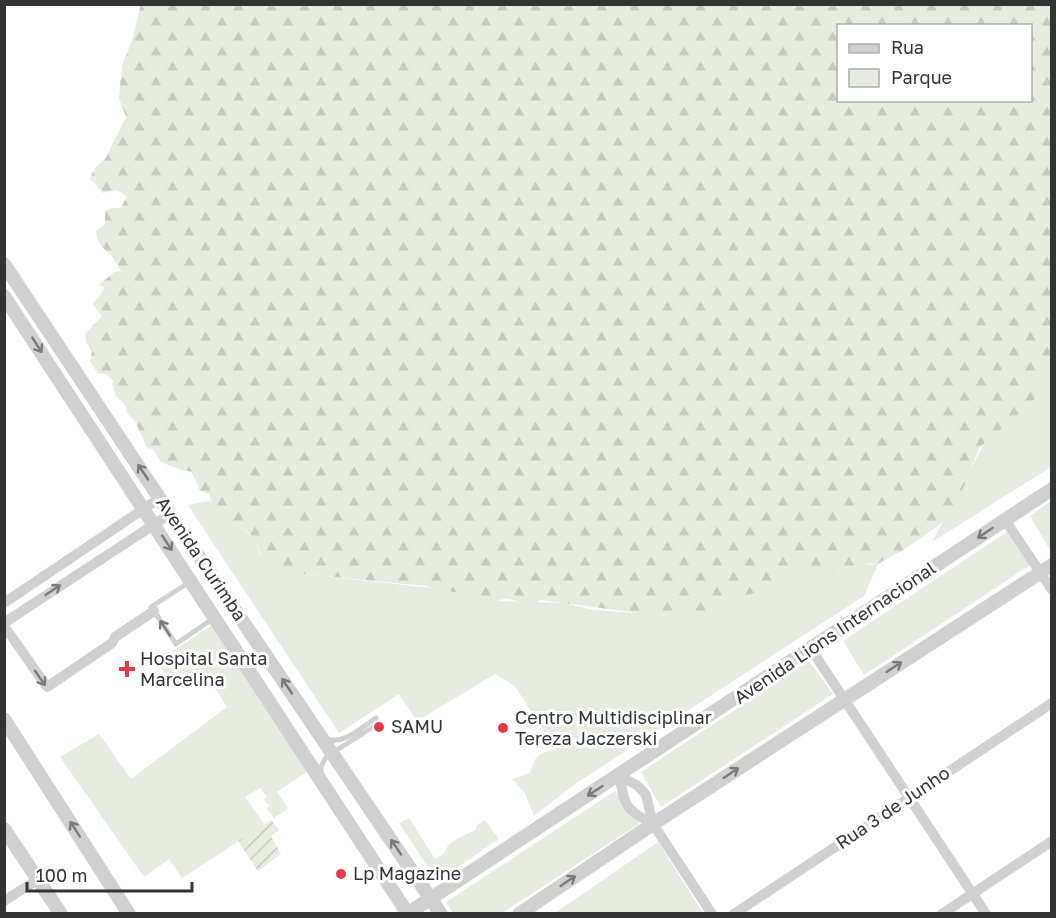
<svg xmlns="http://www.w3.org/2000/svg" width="1056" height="918" font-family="'Golos Text',sans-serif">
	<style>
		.green { fill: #e6ecdf }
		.forest { fill: url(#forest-firs); fill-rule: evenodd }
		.garden { fill: url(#garden-furrows) }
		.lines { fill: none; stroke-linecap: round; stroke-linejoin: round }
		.service { stroke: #d0d0d0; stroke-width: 5 }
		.minor { stroke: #d0d0d0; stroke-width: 10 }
		.tertiary { stroke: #d0d0d0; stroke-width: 14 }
		.oneway { stroke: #7a7a7a }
		.poi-dot { fill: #e63946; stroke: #fff; stroke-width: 2 }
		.labels { text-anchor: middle; stroke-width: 6; stroke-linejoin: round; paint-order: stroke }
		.street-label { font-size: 18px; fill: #333; stroke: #fff }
		.poi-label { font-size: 18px; fill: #333; stroke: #fff; text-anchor: start }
	</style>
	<defs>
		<pattern id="forest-firs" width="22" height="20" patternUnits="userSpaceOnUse" patternTransform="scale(1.5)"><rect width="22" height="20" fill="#e6ecdf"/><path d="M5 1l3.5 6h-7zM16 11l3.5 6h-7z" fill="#c6cbc0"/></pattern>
		<pattern id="garden-furrows" width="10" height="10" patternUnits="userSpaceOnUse" patternTransform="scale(1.5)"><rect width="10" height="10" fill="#e6ecdf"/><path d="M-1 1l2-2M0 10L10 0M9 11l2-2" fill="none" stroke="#c6cbc0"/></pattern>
	</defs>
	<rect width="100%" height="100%" fill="#fff"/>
	<g class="green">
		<polygon points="1051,318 1051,467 932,542"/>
		<path d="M 210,501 L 254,538 L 261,556 L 278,574 L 292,571 L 312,575 L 451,590 L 496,601 L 565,603 L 593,610 L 667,615 L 797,567 L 878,564 L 864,596 L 575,784 L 534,816 L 525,793 L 512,779 L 530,773 C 536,755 537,754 555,749 L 515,686 L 495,674 L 417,721 L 399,694 L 339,733 L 188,505 Z"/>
		<polygon points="1051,501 1052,550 1050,550 1030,516"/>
		<polygon points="1007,532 1030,565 864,675 843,641"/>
		<polygon points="213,624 308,771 277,792 288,809 274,818 266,808 269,806 264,799 267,797 260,788 245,797 264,824 259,828 182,878 169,859 144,877 60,757 99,734 131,779 227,707 203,669 175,688 157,662"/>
		<polygon points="809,661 833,694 661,807 641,772"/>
		<polygon points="615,791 639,824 502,913 453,913 446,902"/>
		<path d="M 409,818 L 435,859 L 444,854 C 448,840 464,836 475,830 L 477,825 L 485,820 L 499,839 L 437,881 L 399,823 Z"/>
		<polygon points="658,842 703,913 555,913"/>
	</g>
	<path class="forest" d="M 141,4 L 1051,5 L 1052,355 L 1034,400 L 979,448 L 955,509 L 939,525 L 905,549 L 878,564 L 870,563 L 842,573 L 834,572 L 822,576 L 803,577 L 797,567 L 764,591 L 742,596 L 712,612 L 653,615 L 541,600 C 531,606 520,602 509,599 C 502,597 494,604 486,603 C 473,602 463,595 451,591 L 441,595 L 435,589 L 426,586 L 312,575 L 298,573 L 292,571 C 283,572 281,578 271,570 C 260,562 261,544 250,534 C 237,521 212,515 209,494 L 200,491 L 192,472 L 181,470 L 161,462 L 153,449 L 147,448 L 135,421 L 127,413 L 126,406 L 116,396 L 112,384 L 113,381 L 106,374 L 98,373 L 90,362 L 92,351 L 86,342 L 85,334 L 102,316 L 92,304 L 104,290 L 104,287 L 99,285 L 114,272 L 121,271 L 112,256 L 102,247 L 97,239 L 96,231 L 105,224 L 105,211 L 112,208 L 121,208 L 126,197 C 119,188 113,190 103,193 L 90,179 L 94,169 L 105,159 L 126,117 L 119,98 L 122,65 L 132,41 ZM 838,26 L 1030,26 L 1030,100 L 838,100 Z"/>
	<polygon class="garden" points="271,820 279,830 271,836 281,854 258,871 238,841"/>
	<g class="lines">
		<g class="service">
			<polyline points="191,581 151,607 154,611 176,644 214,618"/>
			<path d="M 327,739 C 344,745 362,727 376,718"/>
			<polyline points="321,775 321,767 326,757 379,723"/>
		</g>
		<g class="minor">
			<polyline points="1005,520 1052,590"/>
			<polyline points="4,603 160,498"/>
			<polyline points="4,623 170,514"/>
			<polyline points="7,630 47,687 112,643 115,637 154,611"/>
			<polyline points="811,649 986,914"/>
			<polyline points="620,776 638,786 646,795 653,824 712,914"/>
			<path d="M 620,776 C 623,805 627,811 653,824"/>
			<polyline points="4,901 37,880"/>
			<polyline points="734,914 1052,703"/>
			<polyline points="942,914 1052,841"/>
		</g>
		<g class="tertiary">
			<polyline points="4,264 170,514 441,914"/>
			<polyline points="4,296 408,914"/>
			<polyline points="4,719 129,914"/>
			<polyline points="4,829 61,914"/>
			<polyline points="407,914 1052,489"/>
			<polyline points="519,914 653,824 1052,565"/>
		</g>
	</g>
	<defs><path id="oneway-shaft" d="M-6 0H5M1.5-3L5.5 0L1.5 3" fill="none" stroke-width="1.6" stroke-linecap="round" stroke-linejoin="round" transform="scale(1.5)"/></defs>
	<g class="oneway">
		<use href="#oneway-shaft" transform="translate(37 345) rotate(57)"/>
		<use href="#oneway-shaft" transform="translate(143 472) rotate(-124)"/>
		<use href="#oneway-shaft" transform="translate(985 533) rotate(146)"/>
		<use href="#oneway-shaft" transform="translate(167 543) rotate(57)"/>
		<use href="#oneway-shaft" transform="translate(53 590) rotate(-34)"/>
		<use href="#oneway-shaft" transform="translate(165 628) rotate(-123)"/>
		<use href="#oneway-shaft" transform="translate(894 667) rotate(-33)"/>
		<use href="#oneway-shaft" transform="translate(40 678) rotate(55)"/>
		<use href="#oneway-shaft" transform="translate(287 686) rotate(-124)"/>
		<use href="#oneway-shaft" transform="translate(731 773) rotate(-33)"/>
		<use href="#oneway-shaft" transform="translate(595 791) rotate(147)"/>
		<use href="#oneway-shaft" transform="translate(75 829) rotate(-123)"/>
		<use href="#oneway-shaft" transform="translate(396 847) rotate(-124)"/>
		<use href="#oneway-shaft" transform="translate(568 881) rotate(-34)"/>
	</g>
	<g class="poi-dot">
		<path d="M124 660h6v6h6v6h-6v6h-6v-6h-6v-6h6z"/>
		<circle cx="379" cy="727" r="6"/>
		<circle cx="503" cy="728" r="6"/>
		<circle cx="341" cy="874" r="6"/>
	</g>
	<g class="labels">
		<g class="street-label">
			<text transform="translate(201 559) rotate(56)" y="6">Avenida Curimba</text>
			<text transform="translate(835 633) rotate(-34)" y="6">Avenida Lions Internacional</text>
			<text transform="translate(893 808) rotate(-34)" y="6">Rua 3 de Junho</text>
		</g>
		<g class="poi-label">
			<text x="140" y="665">Hospital Santa<tspan x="140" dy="21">Marcelina</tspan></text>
			<text x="515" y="724">Centro Multidisciplinar<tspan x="515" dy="21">Tereza Jaczerski</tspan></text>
			<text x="391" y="733">SAMU</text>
			<text x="353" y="880">Lp Magazine</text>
		</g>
	</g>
	<rect width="1056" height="918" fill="none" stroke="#333333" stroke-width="12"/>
	<rect x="837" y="24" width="195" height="78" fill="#ffffff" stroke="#adadad" stroke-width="1.5"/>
	<rect x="849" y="44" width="30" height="9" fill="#d0d0d0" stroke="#adadad" stroke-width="1.5"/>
	<text x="891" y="54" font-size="18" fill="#333333">Rua</text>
	<rect x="849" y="69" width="30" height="18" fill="#e6ecdf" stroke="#adadad" stroke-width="1.5"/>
	<text x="891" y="84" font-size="18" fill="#333333">Parque</text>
	<path d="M27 882v9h165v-9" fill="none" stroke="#333333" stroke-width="3"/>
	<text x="36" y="882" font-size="18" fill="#333333" stroke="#ffffff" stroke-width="4.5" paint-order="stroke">100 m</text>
</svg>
